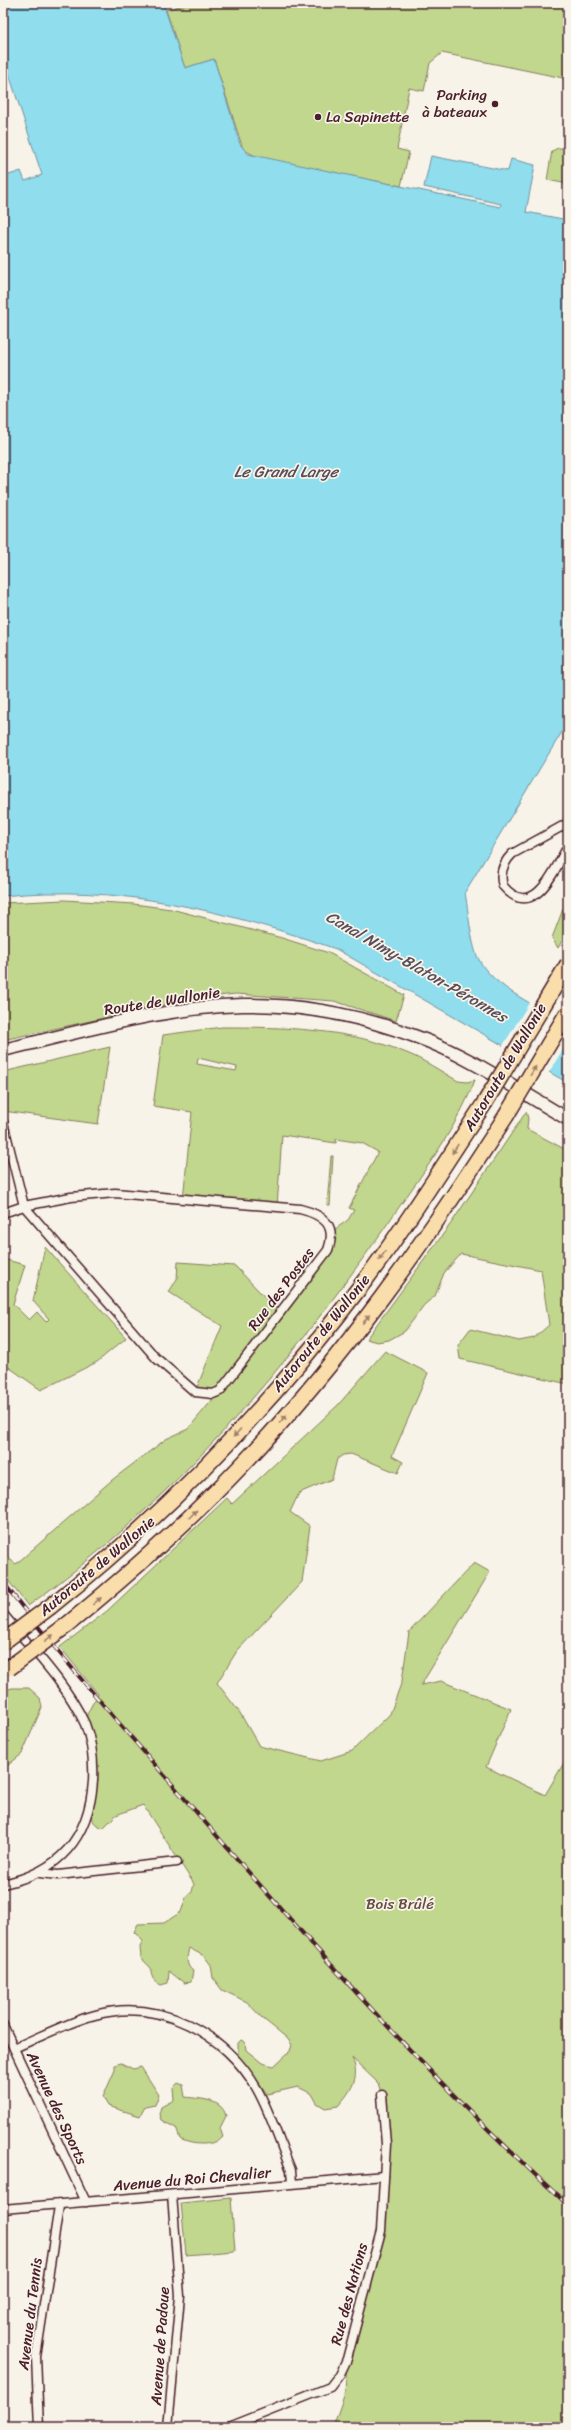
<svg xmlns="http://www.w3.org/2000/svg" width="571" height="2430" font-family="Sriracha,sans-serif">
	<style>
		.green { fill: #c1d78d; stroke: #867b5c; fill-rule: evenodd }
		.water { fill: #8fdded; stroke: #73919f }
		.pier { fill: #f7f3e8 }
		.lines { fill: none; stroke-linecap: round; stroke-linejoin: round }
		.street-casing { stroke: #4a1f2b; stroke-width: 11 }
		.secondary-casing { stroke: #4a1f2b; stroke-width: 15 }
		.highway-casing { stroke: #4a1f2b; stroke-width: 18 }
		.street { stroke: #f7f3e8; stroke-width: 8 }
		.secondary { stroke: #f7f3e8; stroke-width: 12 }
		.highway { stroke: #f9deab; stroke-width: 15 }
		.rail-casing { stroke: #4a1f2b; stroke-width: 4 }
		.rail { stroke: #f7f3e8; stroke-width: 2.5; stroke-dasharray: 8; stroke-linecap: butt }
		.highway-bridge-casing { stroke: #4a1f2b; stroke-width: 18; stroke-linecap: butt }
		.highway-bridge { stroke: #f9deab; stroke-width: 15 }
		.oneway { fill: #a27e6b }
		.poi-dot { fill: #4a1f2b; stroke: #f7f3e8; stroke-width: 1.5 }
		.labels { text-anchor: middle; stroke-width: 3.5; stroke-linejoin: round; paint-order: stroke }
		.poi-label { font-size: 15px; fill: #4a1f2b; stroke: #f7f3e8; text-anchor: end }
		.street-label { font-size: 15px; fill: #4a1f2b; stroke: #f7f3e8 }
		.park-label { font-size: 15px; fill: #684d44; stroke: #f7f3e8 }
		.water-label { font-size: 16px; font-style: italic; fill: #5b4e5c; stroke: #f7f3e8 }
	</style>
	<rect width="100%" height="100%" fill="#f7f3e8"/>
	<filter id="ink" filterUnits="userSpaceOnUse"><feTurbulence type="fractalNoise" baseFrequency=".025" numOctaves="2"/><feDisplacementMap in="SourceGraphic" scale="8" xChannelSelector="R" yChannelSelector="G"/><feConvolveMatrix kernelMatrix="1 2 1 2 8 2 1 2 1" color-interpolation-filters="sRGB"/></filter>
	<g filter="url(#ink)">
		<g class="green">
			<polygon points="190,3 568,3 568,79 442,53 430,63 424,91 409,88 397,149 409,152 401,186 257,157 243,149 214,59 185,68 166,10"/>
			<polygon points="558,148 568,148 568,184 547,180 552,151"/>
			<polygon points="568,896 568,930 558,948 552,938"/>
			<polygon points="64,900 134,904 171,909 282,938 329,953 404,995 396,1021 334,1001 236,994 191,999 3,1040 3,903"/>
			<path d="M 222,1027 C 282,1027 347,1028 404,1052 C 423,1059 440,1071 458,1081 L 467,1082 L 475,1080 C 455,1132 419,1178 388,1223 C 288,1367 172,1503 28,1606 L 3,1574 L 3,1554 L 16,1564 L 112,1480 L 166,1439 L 188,1429 L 219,1392 L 195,1392 L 222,1326 L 169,1292 L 177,1279 L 178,1262 L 235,1266 L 280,1313 L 328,1250 L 331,1232 L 348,1220 L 354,1210 L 349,1208 L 378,1152 L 362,1143 L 336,1139 L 336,1143 L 282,1135 L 277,1207 L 183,1199 L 192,1112 L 153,1106 L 163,1035 ZM 198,1058 L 237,1067 L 236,1071 L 197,1064 Z"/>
			<polygon points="110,1047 98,1124 3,1111 3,1072"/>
			<polygon points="526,1112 528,1118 527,1129 568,1151 568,1384 460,1359 458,1345 470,1329 519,1341 534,1338 549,1325 541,1270 461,1254 444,1273 435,1296 424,1305 405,1331 389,1340 377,1342 366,1339 452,1222"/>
			<polygon points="331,1156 333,1156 330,1205 327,1205"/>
			<polygon points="45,1247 126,1338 97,1362 41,1390 3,1363 3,1259 25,1265 13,1304 29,1320 37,1312 46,1322 49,1319 33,1301"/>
			<path d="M 385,1351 L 428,1373 L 392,1456 L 403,1462 L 398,1473 L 351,1454 L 343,1455 L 337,1459 L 332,1479 L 299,1493 L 290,1512 L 310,1526 L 302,1582 L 237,1651 L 217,1683 L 240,1713 L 259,1746 L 321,1761 L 352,1751 L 390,1714 L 402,1681 L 409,1632 L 474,1563 L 490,1572 L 421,1685 L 441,1681 L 511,1709 L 486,1767 L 545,1795 L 568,1756 L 568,2427 L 333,2427 L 345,2393 L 347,2359 L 380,2234 L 386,2144 L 382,2096 L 378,2083 L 352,2058 C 361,2077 351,2091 338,2106 L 325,2108 L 317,2103 L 312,2094 L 298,2087 L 267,2094 L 238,2055 L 238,2043 L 241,2040 L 245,2042 L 246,2050 L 262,2063 L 274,2066 L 290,2051 L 292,2045 L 287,2038 L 262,2018 L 247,2002 L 222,1990 L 213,1978 L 211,1965 L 204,1956 L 189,1948 C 187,1957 185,1965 193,1971 L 191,1982 L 184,1983 L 169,1971 L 168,1983 L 161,1985 C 153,1981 151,1977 151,1968 L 141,1958 L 140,1947 L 143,1941 L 134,1932 L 138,1924 L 164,1923 L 181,1912 L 186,1897 L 192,1892 L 194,1884 L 143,1805 L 116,1815 L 103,1828 C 78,1820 94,1784 93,1764 C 92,1751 85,1738 85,1725 C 84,1716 94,1702 98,1694 L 60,1647 L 107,1611 L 227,1498 L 232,1504 L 338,1405 Z"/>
			<polygon points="12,1688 29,1688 40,1698 42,1707 22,1754 3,1769 3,1691"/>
			<polygon points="121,2063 133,2069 141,2067 159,2095 155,2105 145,2107 140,2116 108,2106 103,2097 115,2070 115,2065"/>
			<path d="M 178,2083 L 183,2085 L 185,2097 C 201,2099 222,2099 226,2116 L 220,2128 L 223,2137 C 213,2147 191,2145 180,2139 L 176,2128 L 161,2120 L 159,2114 L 161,2107 L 174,2100 L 173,2088 Z"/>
			<polygon points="231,2198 235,2251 186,2255 181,2203"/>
		</g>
		<path class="water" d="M 3,3 L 163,3 L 185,68 L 214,59 L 240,144 L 248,154 L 500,207 L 501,204 L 424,187 L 431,156 L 508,171 L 511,159 L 535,165 L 526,212 L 568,220 L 568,722 L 465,892 C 468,909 471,944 478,958 C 493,988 539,1007 568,1024 L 568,1083 L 336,949 C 230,912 117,883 3,896 L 3,177 L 21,171 L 25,181 L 42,175 L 3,56 Z"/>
		<polygon class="pier" points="531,1000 568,1022 568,1041 548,1074 502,1047"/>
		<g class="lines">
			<defs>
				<g id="street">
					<path d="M 568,823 L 512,854 C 503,863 499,873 503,886 C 534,922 555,869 568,846"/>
					<path d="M 3,1122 L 24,1206 L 156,1358 L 195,1392 L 213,1394 L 220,1391 L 328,1250 C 337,1225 324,1215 300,1209 L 115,1193 L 71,1197 L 24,1206 L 3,1213"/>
					<path d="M 3,1614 C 32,1649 66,1683 85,1724 C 92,1742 94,1762 93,1781 C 89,1839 59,1872 3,1884"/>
					<polyline points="40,1873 58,1875 177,1862"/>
					<polyline points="3,2025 86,2202"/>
					<path d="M 14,2048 C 40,2037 68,2022 95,2015 C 159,1997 226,2034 257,2089 C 271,2114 280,2144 291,2170 L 292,2183"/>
					<polyline points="3,2209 384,2176"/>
					<polyline points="39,2427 36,2357 59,2206"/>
					<polyline points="168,2427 180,2296 172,2195"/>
					<polyline points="229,2427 330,2387 340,2374 347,2359 381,2231 386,2144 382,2095"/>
				</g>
				<path id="secondary" d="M 3,1050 C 81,1032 162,1007 243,1005 C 301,1004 362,1016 417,1037 C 470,1056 519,1091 568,1119"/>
				<g id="highway">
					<path d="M 51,1606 C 170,1511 274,1402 366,1279 C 408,1223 445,1163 484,1104"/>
					<path d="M 67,1625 C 128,1575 187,1523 242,1465 C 343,1359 427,1239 506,1116"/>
				</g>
			</defs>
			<use href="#street" class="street-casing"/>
			<use href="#secondary" class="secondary-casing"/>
			<use href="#highway" class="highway-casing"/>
			<use href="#street" class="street"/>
			<use href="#secondary" class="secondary"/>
			<use href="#highway" class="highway"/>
			<defs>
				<path id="rail" d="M 3,1582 C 68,1667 140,1747 210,1828 C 324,1959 439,2088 568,2205"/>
			</defs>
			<use href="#rail" class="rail-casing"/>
			<use href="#rail" class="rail"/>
			<defs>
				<g id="highway-bridge">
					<polyline points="484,1104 568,964"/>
					<polyline points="506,1116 568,1012"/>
					<polyline points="3,1642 51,1606"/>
					<polyline points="9,1668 67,1625"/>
				</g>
			</defs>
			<use href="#highway-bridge" class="highway-bridge-casing"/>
			<use href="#highway-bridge" class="highway-bridge"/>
		</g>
		<defs><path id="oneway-solid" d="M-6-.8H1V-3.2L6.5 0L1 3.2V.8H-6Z"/></defs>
		<g class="oneway">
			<use href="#oneway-solid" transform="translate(533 1071) rotate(-59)"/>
			<use href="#oneway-solid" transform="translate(455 1149) rotate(123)"/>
			<use href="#oneway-solid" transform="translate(382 1256) rotate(125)"/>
			<use href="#oneway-solid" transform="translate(366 1319) rotate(-52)"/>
			<use href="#oneway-solid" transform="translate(283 1419) rotate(-48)"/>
			<use href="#oneway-solid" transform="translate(237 1433) rotate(132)"/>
			<use href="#oneway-solid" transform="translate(193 1514) rotate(-45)"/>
			<use href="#oneway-solid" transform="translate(97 1601) rotate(-39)"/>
			<use href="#oneway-solid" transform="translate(49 1638) rotate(-36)"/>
		</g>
	</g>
	<g class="poi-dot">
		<circle cx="495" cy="104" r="4"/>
		<circle cx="318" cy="117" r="4"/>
	</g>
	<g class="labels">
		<g class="poi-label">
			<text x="487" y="100">Parking<tspan x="487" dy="17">à bateaux</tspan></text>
			<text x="326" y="122" text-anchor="start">La Sapinette</text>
		</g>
		<g class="street-label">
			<text transform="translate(162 1001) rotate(-9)" y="5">Route de Wallonie</text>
			<text transform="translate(505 1067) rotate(-59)" y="5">Autoroute de Wallonie</text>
			<text transform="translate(281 1289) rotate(-53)" y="5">Rue des Postes</text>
			<text transform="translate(321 1333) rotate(-51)" y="5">Autoroute de Wallonie</text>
			<text transform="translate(97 1566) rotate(-40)" y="5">Autoroute de Wallonie</text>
			<text transform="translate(57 2108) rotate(65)" y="5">Avenue des Sports</text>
			<text transform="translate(192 2179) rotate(-5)" y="5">Avenue du Roi Chevalier</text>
			<text transform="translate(349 2294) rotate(-75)" y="5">Rue des Nations</text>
			<text transform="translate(30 2314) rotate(-83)" y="5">Avenue du Tennis</text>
			<text transform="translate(160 2346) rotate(-86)" y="5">Avenue de Padoue</text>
		</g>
		<g class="park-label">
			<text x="400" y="1909">Bois Brûlé</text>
		</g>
		<g class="water-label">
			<text x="286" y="477">Le Grand Large</text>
			<text transform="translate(417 966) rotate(30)" y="6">Canal Nimy-Blaton-Péronnes</text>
		</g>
	</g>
	<rect width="571" height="2430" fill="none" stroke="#f7f3e8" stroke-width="16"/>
	<rect x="8" y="8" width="555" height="2414" fill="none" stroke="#4a1f2b" stroke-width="1.5" filter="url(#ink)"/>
</svg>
